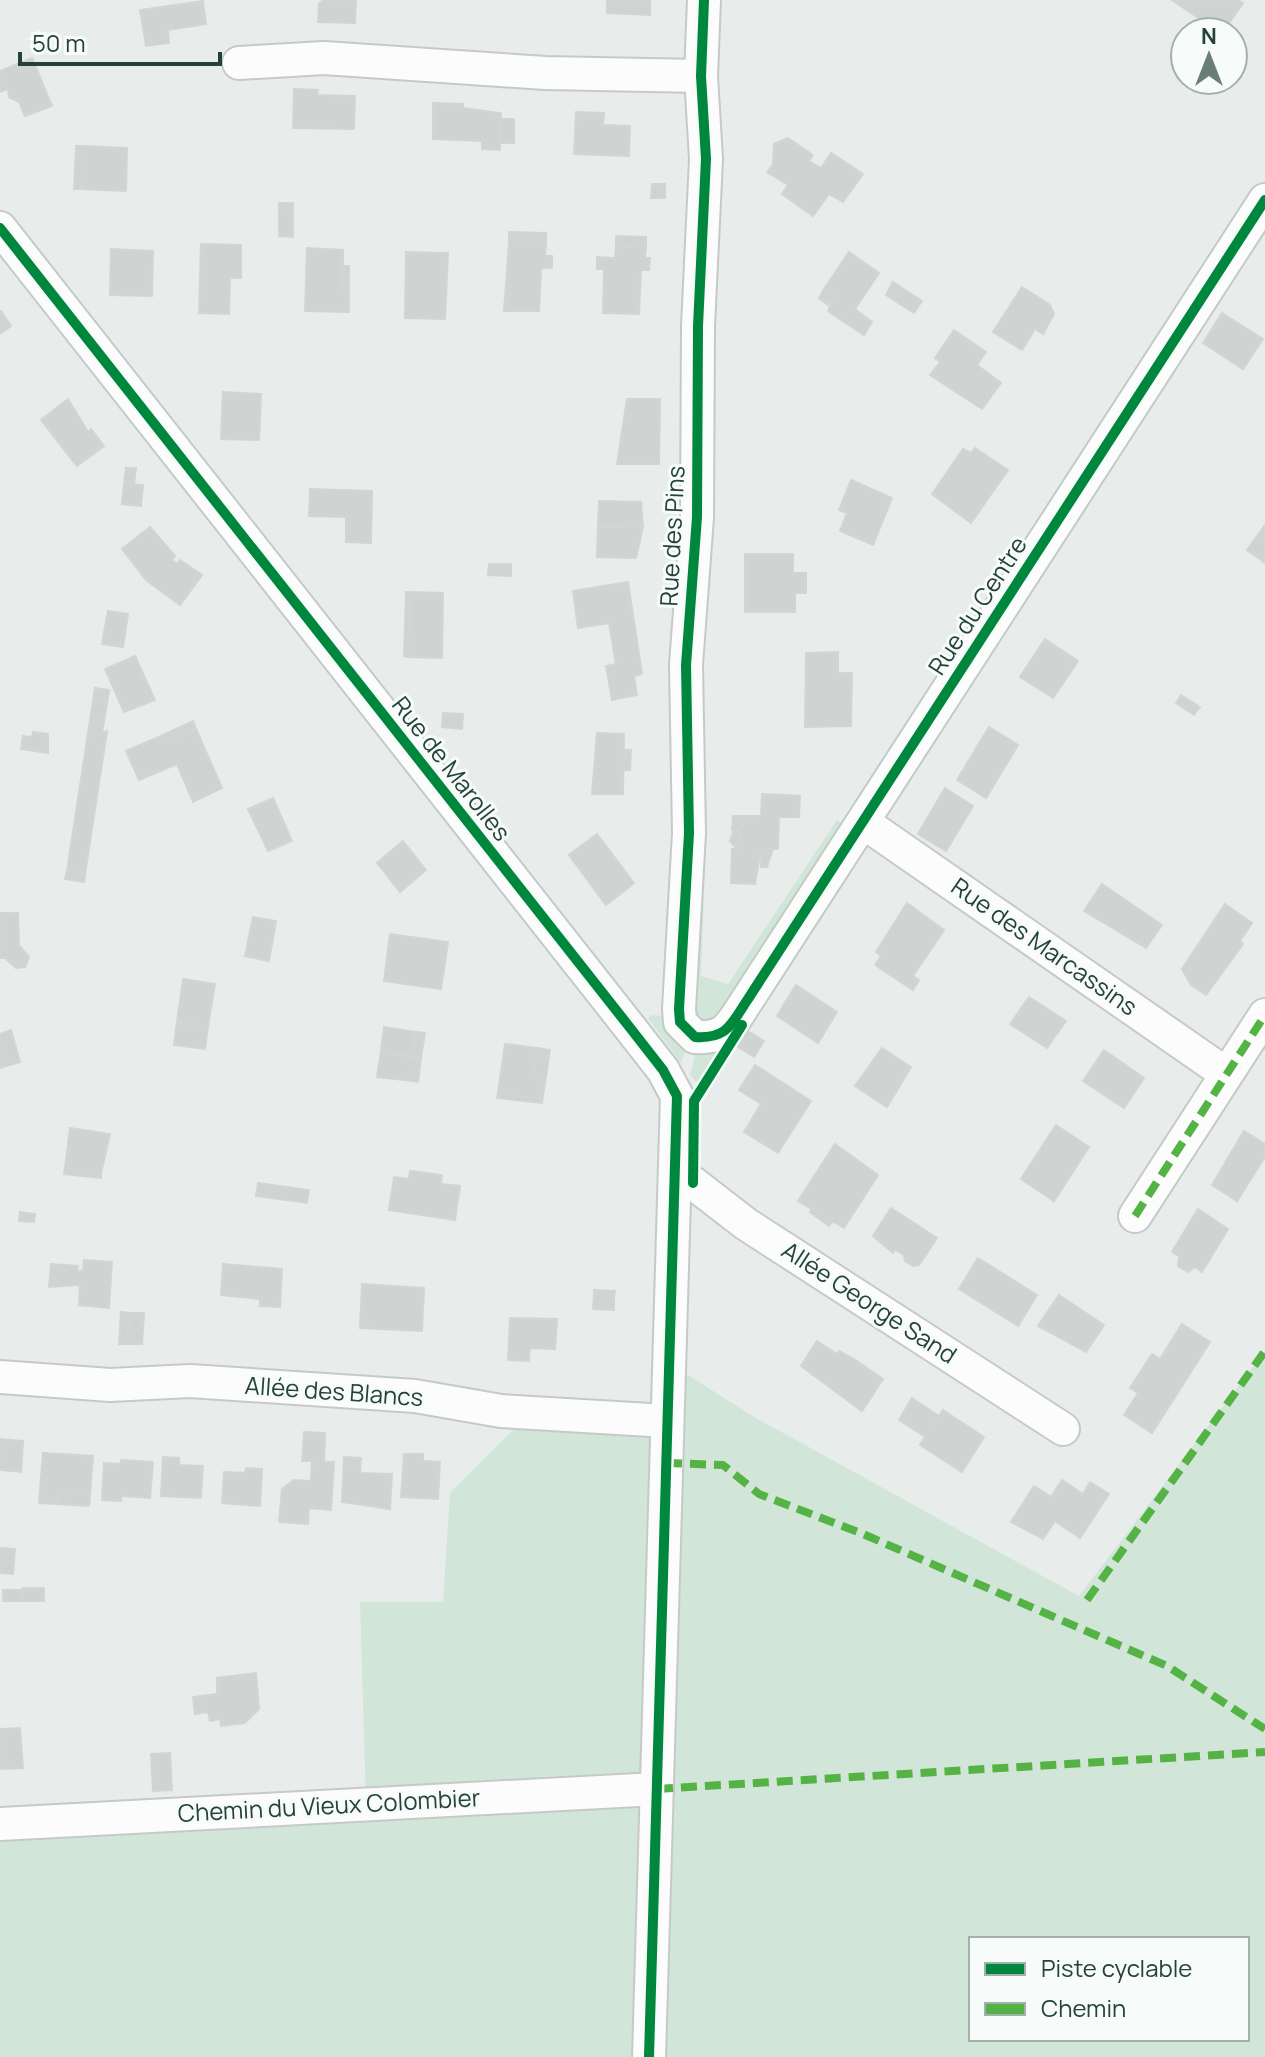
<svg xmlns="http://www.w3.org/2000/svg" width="1265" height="2057" font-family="Manrope,sans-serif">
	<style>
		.green { fill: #d1e6d8; fill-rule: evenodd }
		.building { fill: #cfd4d2; stroke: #d1d6d4; stroke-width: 2 }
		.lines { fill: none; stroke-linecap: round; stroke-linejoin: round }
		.minor-casing { stroke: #c5cac8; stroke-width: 36 }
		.minor { stroke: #fcfcfc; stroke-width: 32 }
		.quiet { stroke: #55b346; stroke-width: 8; stroke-dasharray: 16 8; stroke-linecap: butt }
		.cycleway-casing { stroke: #f7fbf9; stroke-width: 15 }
		.cycleway { stroke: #00873e; stroke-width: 10 }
		.labels { text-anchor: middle; stroke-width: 6; stroke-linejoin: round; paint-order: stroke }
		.street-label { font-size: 24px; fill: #24423a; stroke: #f7fbf9 }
	</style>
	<rect width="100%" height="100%" fill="#e8edeb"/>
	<g class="green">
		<polygon points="837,820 845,826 711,1030 689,1016 697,842 706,841 701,976 728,984"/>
		<polygon points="652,1015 663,1016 687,1046 681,1063 648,1018"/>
		<polygon points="697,1047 718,1048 699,1085 690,1075"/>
		<path d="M 1265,1351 L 1265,2057 L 0,2057 L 0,1824 L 366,1804 L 360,1602 L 443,1602 L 450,1493 L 531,1412 L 667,1420 L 669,1363 L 756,1418 L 1079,1596 ZM 971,1939 L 1247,1939 L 1247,2039 L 971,2039 Z"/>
	</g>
	<g class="building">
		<polygon points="323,0 356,0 355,23 318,22 319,4"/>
		<polygon points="607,0 650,0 650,15 607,13"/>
		<polygon points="1172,0 1238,0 1243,3 1223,32 1219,32"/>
		<polygon points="203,1 206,24 168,30 169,43 146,46 140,10"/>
		<polygon points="32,58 52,106 25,116 19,102 9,97 8,89 0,92 0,71"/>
		<polygon points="294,89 318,90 317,95 355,96 354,129 293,128"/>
		<polygon points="433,103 463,104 463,108 501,113 500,150 482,149 482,141 433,139"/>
		<polygon points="576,112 604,113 603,125 630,126 629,156 574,154"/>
		<polygon points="501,119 514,119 514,143 500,143"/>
		<polygon points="788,138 813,155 809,161 821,168 831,153 863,174 843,202 829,194 813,216 782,194 788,185 767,172 773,165 774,144"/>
		<polygon points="76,146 83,146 82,189 74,189"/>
		<polygon points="83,146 127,148 126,191 82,189"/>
		<polygon points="652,184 665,184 665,198 651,198"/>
		<rect x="279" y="203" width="14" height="9"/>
		<polygon points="279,212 293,212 293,237 279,236"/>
		<polygon points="509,232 546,233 546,244 509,243"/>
		<polygon points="616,236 646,237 646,247 616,246"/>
		<polygon points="509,243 546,244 545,256 552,256 552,268 541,268 539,311 504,311"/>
		<polygon points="201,244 241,245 241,278 230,278 229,314 199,313"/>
		<polygon points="616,246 646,247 645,258 650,258 649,270 641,270 639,314 603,313 604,269 597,269 597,257 615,258"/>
		<polygon points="307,248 343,250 343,292 349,292 349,312 305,311"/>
		<polygon points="111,249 153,251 152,296 110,295"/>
		<polygon points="406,252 448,253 445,319 405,318"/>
		<polygon points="849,252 879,273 855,309 872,322 864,335 828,311 834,296 824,289"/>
		<rect x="343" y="266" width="6" height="26"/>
		<polygon points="893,282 922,301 914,313 886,295"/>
		<polygon points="1022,287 1050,305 1054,314 1043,334 1035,329 1022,350 993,332"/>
		<polygon points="824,289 834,296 828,305 819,298"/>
		<polygon points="1,311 11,326 0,334 0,311"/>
		<polygon points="1222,313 1263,339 1243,369 1203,343"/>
		<polygon points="954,330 986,352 977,365 1001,383 982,409 930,375 940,362 935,358"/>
		<polygon points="223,392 261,394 259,440 221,439"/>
		<polygon points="68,399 88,432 91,429 104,446 77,466 41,420"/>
		<polygon points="627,399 660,399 659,464 617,464"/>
		<polygon points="975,448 1008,470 971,523 932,494 963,449 971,453"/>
		<polygon points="126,468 136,468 134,484 124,484"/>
		<polygon points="851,480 892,498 873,545 840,531 847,513 839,510"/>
		<polygon points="124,484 143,485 141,506 122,504"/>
		<polygon points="310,489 372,491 371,543 346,542 346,517 309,516"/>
		<polygon points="599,501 641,502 643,527 598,526"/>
		<polygon points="1265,525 1265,563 1247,550"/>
		<polygon points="598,526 643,527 636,558 597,557"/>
		<polygon points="150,527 175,556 172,560 177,564 180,560 202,575 180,605 146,580 122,549"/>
		<polygon points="745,554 793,554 793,573 806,573 806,593 795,593 795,612 745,612"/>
		<polygon points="489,564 511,564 511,576 488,575"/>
		<polygon points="628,582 642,674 634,676 637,695 612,700 606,666 616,664 609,623 578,628 573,591"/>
		<polygon points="406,592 410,592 408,657 404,656"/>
		<polygon points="410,592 443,593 442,658 408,657"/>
		<polygon points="108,611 128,614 123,647 102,644"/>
		<polygon points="1045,639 1078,661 1053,698 1020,677"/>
		<polygon points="838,652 838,673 852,673 851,726 805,727 806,653"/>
		<polygon points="135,656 155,700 124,712 105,669"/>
		<polygon points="95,688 109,690 107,703 93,701"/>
		<polygon points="1181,695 1200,707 1194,715 1176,703"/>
		<polygon points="93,701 107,703 102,733 87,740"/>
		<polygon points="443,713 463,714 462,729 442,727"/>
		<polygon points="193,721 196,729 168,741 165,734"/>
		<polygon points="989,727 1018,745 986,798 957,780"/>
		<polygon points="196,729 222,788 193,802 177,764 139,780 126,751 165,734 168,741"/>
		<polygon points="107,731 85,874 67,871 87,740"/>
		<polygon points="33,732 48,734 48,753 21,749 23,736 32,737"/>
		<polygon points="597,733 624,734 623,794 592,794"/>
		<polygon points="625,750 631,750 630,770 624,770"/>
		<polygon points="945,788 973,806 946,851 918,834"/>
		<polygon points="762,794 800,796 799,817 779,817 778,849 761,849 755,884 731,883 732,849 737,849 741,836 738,830 732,830 733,816 761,816"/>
		<polygon points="273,798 292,841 268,851 248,809"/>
		<polygon points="734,830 741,836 737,849 730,841"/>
		<polygon points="597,834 634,883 606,905 569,855"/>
		<polygon points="403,841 426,870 400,892 377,863"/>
		<polygon points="761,849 773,849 767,867 761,867"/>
		<polygon points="67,871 85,874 84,882 65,879"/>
		<polygon points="1102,884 1162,925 1146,948 1084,911"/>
		<polygon points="907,903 944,930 913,976 919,980 913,990 875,965 881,956 876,952"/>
		<polygon points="1225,904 1252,923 1240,941 1243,944 1206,995 1191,985 1182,969"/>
		<polygon points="0,913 18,913 19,945 29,957 25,967 16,968 5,958 0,958"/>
		<polygon points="253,917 276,921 269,961 245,956"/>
		<polygon points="390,934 448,942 441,989 384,981"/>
		<polygon points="183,979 215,984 208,1026 177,1022"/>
		<polygon points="796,985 837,1012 818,1043 777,1016"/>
		<polygon points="1029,997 1066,1021 1047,1048 1010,1024"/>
		<polygon points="177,1022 208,1026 205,1049 174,1045"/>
		<polygon points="384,1027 416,1032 413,1056 381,1051"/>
		<polygon points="743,1028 764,1041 754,1057 733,1044"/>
		<polygon points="11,1030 20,1062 0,1068 0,1034"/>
		<polygon points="416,1032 425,1033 421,1057 413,1056"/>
		<polygon points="505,1044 538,1048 534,1075 542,1077 539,1099 498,1093"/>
		<polygon points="538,1048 550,1050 542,1103 497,1098 498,1093 539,1099 542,1077 534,1075"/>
		<polygon points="882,1048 911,1067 887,1107 855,1086"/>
		<polygon points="1104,1050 1144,1078 1124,1108 1083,1081"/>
		<polygon points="381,1051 417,1059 413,1081 377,1077"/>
		<polygon points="413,1056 421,1057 418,1082 413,1081 417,1059"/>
		<polygon points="755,1065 811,1101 778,1153 744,1132 761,1104 739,1090"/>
		<polygon points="1056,1125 1089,1147 1054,1201 1021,1179"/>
		<polygon points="70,1128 110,1134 101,1173 65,1168"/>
		<polygon points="1244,1131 1265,1144 1265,1157 1237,1201 1212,1185"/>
		<polygon points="835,1144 878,1175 844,1228 798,1201"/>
		<polygon points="65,1168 101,1173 101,1178 64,1174"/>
		<polygon points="410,1171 442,1175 441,1184 460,1186 455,1220 389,1210 394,1177 409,1179"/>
		<polygon points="258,1183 309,1190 307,1203 256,1196"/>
		<polygon points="813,1208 832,1222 829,1226 810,1212"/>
		<polygon points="891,1208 937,1238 919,1265 913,1266 905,1261 904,1255 895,1250 893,1253 873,1236"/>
		<polygon points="1198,1209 1228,1229 1202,1272 1195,1267 1188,1272 1178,1266 1179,1256 1172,1252"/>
		<polygon points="20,1212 35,1214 34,1222 19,1221"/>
		<polygon points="978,1258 1037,1295 1018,1326 959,1289"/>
		<polygon points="84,1260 112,1262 109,1308 79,1305 80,1285 49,1287 51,1264 78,1266 77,1271 83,1271"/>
		<polygon points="223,1264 282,1269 280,1307 260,1306 260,1299 221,1295"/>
		<polygon points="362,1284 424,1288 422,1331 360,1328"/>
		<polygon points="594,1290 615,1291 614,1297 594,1294"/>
		<polygon points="594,1294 614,1297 614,1310 593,1309"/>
		<polygon points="1059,1295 1104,1325 1086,1352 1038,1326"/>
		<polygon points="121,1312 130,1313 127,1344 119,1344"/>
		<polygon points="130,1313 144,1313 142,1344 127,1344"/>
		<polygon points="510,1318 557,1319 555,1349 530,1348 529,1361 508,1360"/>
		<polygon points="1182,1324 1210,1342 1152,1433 1124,1415 1138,1393 1130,1388 1152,1354 1160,1359"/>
		<polygon points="817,1341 837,1354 839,1351 854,1359 883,1379 862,1411 801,1366"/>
		<polygon points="912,1398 939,1416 926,1437 899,1420"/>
		<polygon points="943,1410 984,1437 962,1472 920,1445"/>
		<polygon points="304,1432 325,1433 324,1462 334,1462 331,1510 309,1508 308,1524 279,1522 282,1489 294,1480 311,1481 312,1461 302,1461"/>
		<polygon points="0,1439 23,1441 21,1472 0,1470"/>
		<polygon points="43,1453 93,1456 90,1494 58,1492 57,1504 39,1503"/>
		<polygon points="404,1454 423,1454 423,1461 440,1462 438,1499 401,1497"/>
		<polygon points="163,1457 179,1458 179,1465 203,1466 201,1498 161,1496"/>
		<polygon points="344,1457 361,1458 360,1473 392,1474 390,1509 342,1502"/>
		<polygon points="121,1460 153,1462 150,1498 121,1496 121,1501 102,1500 104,1463 121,1464"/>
		<polygon points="246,1468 262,1469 260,1506 222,1503 224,1472 245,1473"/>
		<polygon points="1062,1480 1083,1494 1090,1482 1109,1494 1080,1538 1055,1521 1043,1539 1011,1522 1034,1486 1051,1497"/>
		<polygon points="58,1492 90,1494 89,1506 57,1504"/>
		<polygon points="0,1548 15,1549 13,1574 0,1573"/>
		<polygon points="23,1588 44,1588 44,1601 22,1601"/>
		<polygon points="3,1590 23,1590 22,1601 3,1601"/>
		<polygon points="256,1673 259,1709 245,1723 221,1726 220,1719 210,1721 208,1712 195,1714 193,1697 217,1694 217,1678"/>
		<polygon points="20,1728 23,1768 0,1769 0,1729"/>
		<polygon points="170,1753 172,1790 153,1791 151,1754"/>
	</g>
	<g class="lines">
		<defs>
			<g id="minor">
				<path d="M 704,0 L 701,76 L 706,159 L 698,326 L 697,517 L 686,665 L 689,833 L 679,1009 L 680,1022 L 695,1037 C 728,1039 731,1024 748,999 L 1265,200"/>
				<polyline points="239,63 324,58 545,73 701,76"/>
				<polyline points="0,228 631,1029 663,1070 677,1096 649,2057"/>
				<polyline points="863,822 1225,1073"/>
				<polyline points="675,1184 693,1183 746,1224 1063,1429"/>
				<polyline points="1135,1216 1265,1015"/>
				<polyline points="0,1377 110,1385 190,1381 415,1396 501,1411 667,1421"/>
				<polyline points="0,1824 657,1789"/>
			</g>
		</defs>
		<use href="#minor" class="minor-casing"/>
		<use href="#minor" class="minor"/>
		<g class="quiet">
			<polyline points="1135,1216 1265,1015"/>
			<polyline points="666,1463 723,1465 759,1494 863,1534 1167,1666 1265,1729"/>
			<polyline points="1087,1600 1265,1351"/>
			<polyline points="657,1789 1265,1752"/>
		</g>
		<defs>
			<g id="cycleway">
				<path d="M 704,0 L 701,76 L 706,159 L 698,326 L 697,517 L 686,665 L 689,833 L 679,1009 L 680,1022 L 695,1037 C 728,1039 731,1024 748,999 L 1265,200"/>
				<polyline points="0,228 631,1029 663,1070 677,1096 649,2057"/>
				<polyline points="693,1183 694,1101 742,1025"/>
			</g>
		</defs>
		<use href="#cycleway" class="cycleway-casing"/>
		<use href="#cycleway" class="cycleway"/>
	</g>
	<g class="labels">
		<g class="street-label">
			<text transform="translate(673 536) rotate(-87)" y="8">Rue des Pins</text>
			<text transform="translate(978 606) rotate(-57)" y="8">Rue du Centre</text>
			<text transform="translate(451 769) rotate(52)" y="8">Rue de Marolles</text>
			<text transform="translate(1044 947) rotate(35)" y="8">Rue des Marcassins</text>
			<text transform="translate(869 1303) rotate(33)" y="8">Allée George Sand</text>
			<text transform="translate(334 1392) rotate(4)" y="8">Allée des Blancs</text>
			<text transform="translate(329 1806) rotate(-3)" y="8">Chemin du Vieux Colombier</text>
		</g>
	</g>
	<rect x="969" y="1937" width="280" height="104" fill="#f7fbf9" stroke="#a3b1ad" stroke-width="2"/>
	<rect x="985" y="1963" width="40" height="12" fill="#00873e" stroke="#a3b1ad" stroke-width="2"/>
	<text x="1041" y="1977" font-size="24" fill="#24423a">Piste cyclable</text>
	<rect x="985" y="2003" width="40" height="12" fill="#55b346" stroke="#a3b1ad" stroke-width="2"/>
	<text x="1041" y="2017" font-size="24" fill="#24423a">Chemin</text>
	<g transform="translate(1209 56)"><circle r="38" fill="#f7fbf9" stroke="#a3b1ad" stroke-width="2"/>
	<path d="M0-6L14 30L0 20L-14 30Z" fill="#697e78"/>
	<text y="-12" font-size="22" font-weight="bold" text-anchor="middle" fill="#24423a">N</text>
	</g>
	<path d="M20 52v12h200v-12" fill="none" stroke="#24423a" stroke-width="4"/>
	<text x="32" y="52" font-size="24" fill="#24423a" stroke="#f7fbf9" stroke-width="6" paint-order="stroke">50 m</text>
</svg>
